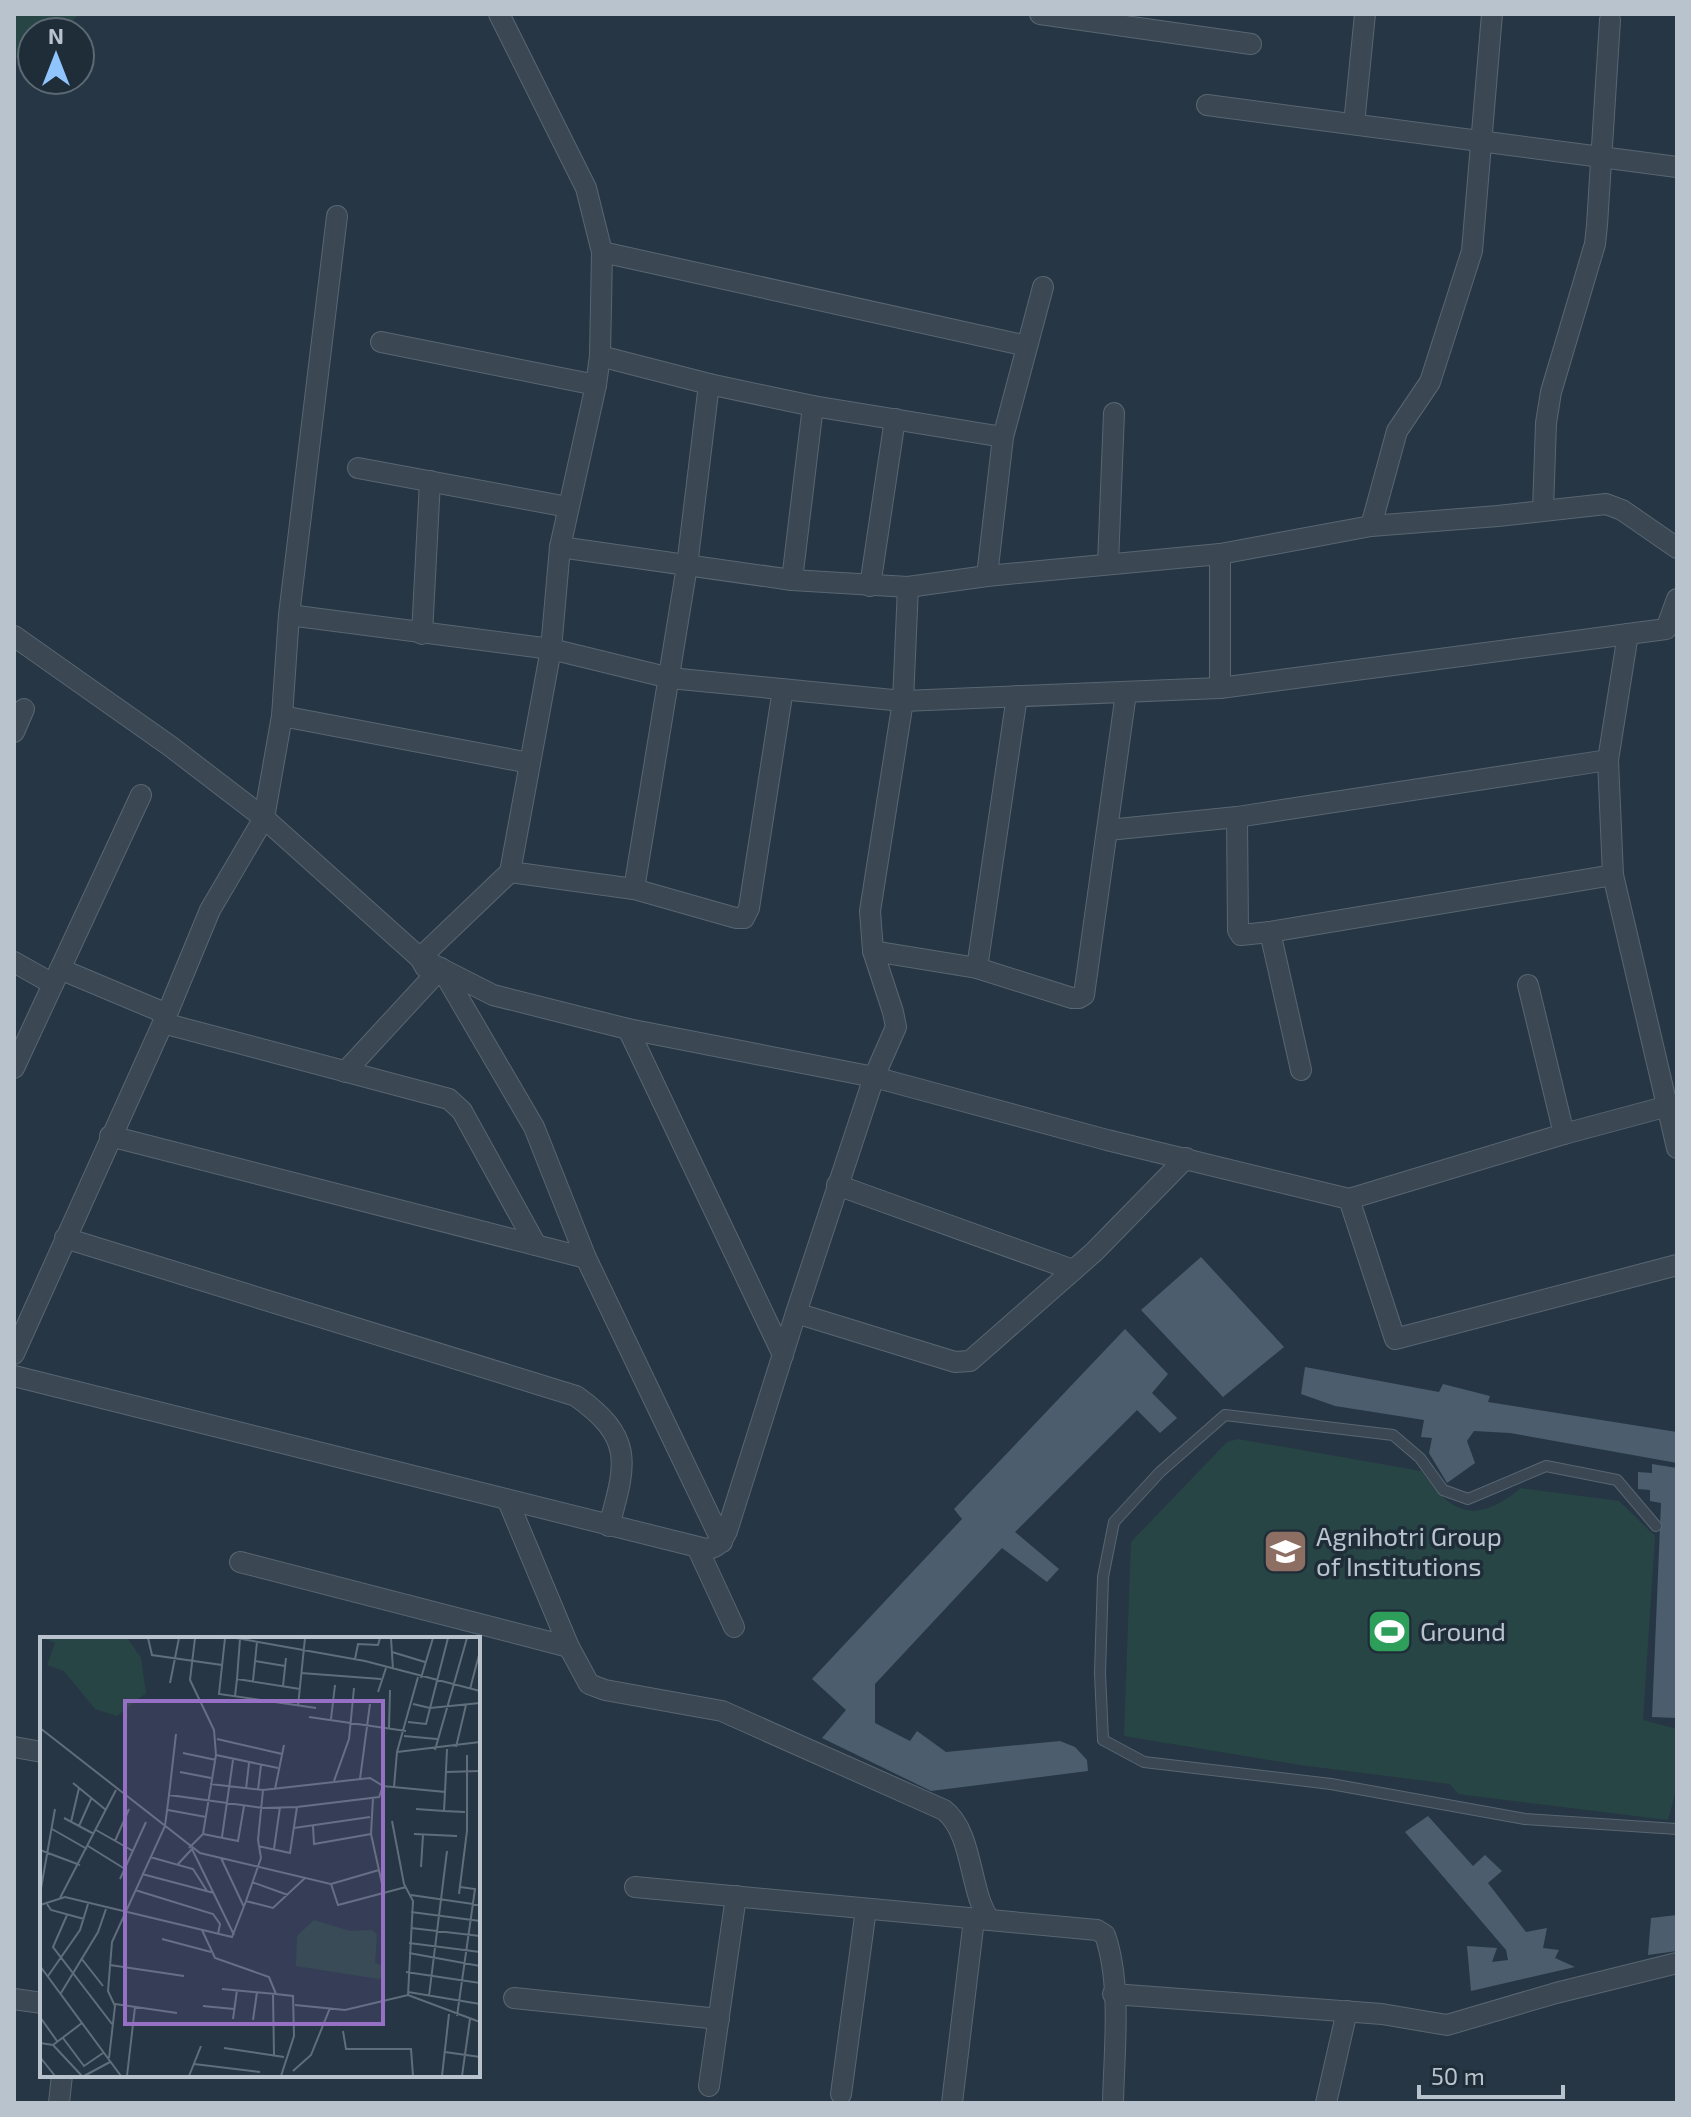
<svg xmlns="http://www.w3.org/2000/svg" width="1691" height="2117" font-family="'Exo 2',sans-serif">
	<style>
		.green { fill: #284545 }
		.building { fill: #4c5e6d }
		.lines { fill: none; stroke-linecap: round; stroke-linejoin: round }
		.service-casing { stroke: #596671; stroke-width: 12 }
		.minor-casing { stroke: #596671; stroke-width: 22 }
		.service { stroke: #3b4854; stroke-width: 10 }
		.minor { stroke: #3b4854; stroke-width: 20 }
		.labels { text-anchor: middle; stroke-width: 7; stroke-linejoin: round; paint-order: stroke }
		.poi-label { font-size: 26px; fill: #b8c3cd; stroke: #1f2d39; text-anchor: start }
		.inset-road { fill: none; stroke: #606e7b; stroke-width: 2 }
		.view { fill: #9670c5; fill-opacity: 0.15; stroke: #9670c5; stroke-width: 4 }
		.inset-edge { fill: none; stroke: #b8c3cd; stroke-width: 4 }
	</style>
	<rect width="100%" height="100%" fill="#263645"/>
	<g class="green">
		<polygon points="14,14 80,14 59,32 32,32 32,49 14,60"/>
		<path d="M 1238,1439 L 1421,1471 C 1452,1515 1476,1525 1521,1488 L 1619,1501 L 1655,1536 L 1643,1720 L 1677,1729 L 1677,1786 L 1668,1820 L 1458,1794 L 1450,1784 L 1300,1765 L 1124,1736 L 1131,1542 L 1227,1442 Z"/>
	</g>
	<g class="building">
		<polygon points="1201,1257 1284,1347 1223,1397 1141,1310"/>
		<polygon points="1125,1329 1168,1374 1152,1393 1177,1418 1160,1433 1137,1410 1015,1532 1059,1569 1047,1582 1002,1548 875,1684 875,1723 910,1741 917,1731 946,1752 1060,1741 1075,1747 1087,1760 1088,1771 931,1791 822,1738 846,1710 812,1679 962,1519 954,1509"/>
		<polygon points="1305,1367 1439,1392 1443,1384 1490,1396 1488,1402 1677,1432 1677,1463 1510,1433 1474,1431 1467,1441 1475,1463 1447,1483 1429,1453 1432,1438 1421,1437 1424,1420 1335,1406 1301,1394"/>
		<polygon points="1652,1464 1677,1468 1677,1718 1652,1717 1661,1503 1650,1501 1650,1490 1638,1489 1638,1472 1652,1473"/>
		<polygon points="1428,1816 1473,1866 1485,1855 1502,1871 1488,1883 1526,1932 1547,1928 1543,1948 1559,1950 1555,1958 1575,1967 1471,1991 1467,1946 1497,1948 1492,1962 1508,1960 1506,1950 1405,1832"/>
		<polygon points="1677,1915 1677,1951 1648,1955 1651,1918"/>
	</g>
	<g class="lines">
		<defs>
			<polyline id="service" points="1656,1526 1617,1480 1546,1466 1468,1499 1443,1490 1420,1458 1393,1435 1225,1415 1160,1472 1114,1522 1103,1577 1100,1673 1103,1740 1144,1762 1331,1784 1525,1819 1677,1829"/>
			<g id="minor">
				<polyline points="1040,14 1251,44"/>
				<polyline points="1207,105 1677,167"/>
				<polyline points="1354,124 1365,14"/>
				<polyline points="602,252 1027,346"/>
				<polyline points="381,342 596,385"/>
				<polyline points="600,356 709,384 813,406 1003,437"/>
				<polyline points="358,468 568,507"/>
				<polyline points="1543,510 1546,423 1551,392 1595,244 1597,225 1610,20"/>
				<polyline points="1371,526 1397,431 1430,382 1472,251 1492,14"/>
				<polyline points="560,547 792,580 908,587 987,576 1220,554 1371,526 1498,516 1606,504 1622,510 1677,548"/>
				<polyline points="1220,554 1220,688"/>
				<polyline points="1108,564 1114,413"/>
				<polyline points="987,576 1003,437 1043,287"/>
				<polyline points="792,580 813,406"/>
				<polyline points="870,586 895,419"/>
				<polyline points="908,587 903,701 870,911 873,951 893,1012 896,1027 874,1077 796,1313 955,1362 970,1361 1094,1252 1186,1158"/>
				<polyline points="289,615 337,216"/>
				<polyline points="422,634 430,481"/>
				<polyline points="1628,634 1608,760 1613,875 1677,1148"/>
				<polyline points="14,636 170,746 264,818 420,958 493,995 628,1029 874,1077 1107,1140 1349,1199 1395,1339 1677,1265"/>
				<polyline points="282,716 530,763"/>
				<polyline points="14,732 24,709"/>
				<polyline points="1237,817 1238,930 1241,935 1270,932 1613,875"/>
				<polyline points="1108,830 1237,817 1608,760"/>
				<polyline points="510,872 634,889 736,918 744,918 749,908 783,689"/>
				<polyline points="634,889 687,566 709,384"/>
				<polyline points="1270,932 1301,1070"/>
				<polyline points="873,951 977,968 1072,998 1079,998 1084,995 1126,693"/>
				<polyline points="14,962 53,984"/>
				<polyline points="425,967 420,958 510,872 551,649 560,547 596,385 600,356 602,252 586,188 499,14"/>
				<polyline points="977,968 1017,696"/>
				<polyline points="60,969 167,1014"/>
				<polyline points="1528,985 1564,1134"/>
				<polyline points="163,1023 449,1099 462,1111 536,1245"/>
				<polyline points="628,1029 783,1355"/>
				<polyline points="14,1068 141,795"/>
				<polyline points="345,1072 441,968 534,1127 586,1258 722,1542"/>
				<polyline points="110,1136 586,1258"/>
				<polyline points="837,1185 1073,1270"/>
				<polyline points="1349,1199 1564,1134 1668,1106"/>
				<path d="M 65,1238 L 576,1396 C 635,1438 626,1464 609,1526"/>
				<polyline points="14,1354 167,1014 210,910 264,818 282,716 289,615 551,649 670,678 903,701 1220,688 1628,634 1666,629 1677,599"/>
				<path d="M 14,1376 L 706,1549 C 718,1548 722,1541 727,1531 L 796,1313"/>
				<path d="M 508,1501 L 569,1647 L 589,1684 L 605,1690 L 722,1711 L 944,1810 C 974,1833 969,1894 990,1920 L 1097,1930 L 1105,1935 C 1122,1985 1114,2051 1113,2103"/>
				<polyline points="697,1547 734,1627"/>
				<polyline points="240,1562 569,1647"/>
				<polyline points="14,1747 42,1752"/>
				<polyline points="635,1887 990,1920"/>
				<polyline points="1113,1994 1382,2014 1447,2025 1556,1993 1677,1963"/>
				<polyline points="514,1998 719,2019"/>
				<polyline points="14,1999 42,2003"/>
				<polyline points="709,2086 736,1896"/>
				<polyline points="841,2094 866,1909"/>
				<polyline points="59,2103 62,2075"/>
				<polyline points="952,2103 974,1919"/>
				<polyline points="1326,2103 1347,2011"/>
			</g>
		</defs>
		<use href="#service" class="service-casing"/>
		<use href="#minor" class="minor-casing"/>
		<use href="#service" class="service"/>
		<use href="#minor" class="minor"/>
	</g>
	<defs>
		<symbol id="university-square" viewBox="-11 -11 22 22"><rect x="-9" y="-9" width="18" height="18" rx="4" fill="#8d6e63" stroke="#1f2d39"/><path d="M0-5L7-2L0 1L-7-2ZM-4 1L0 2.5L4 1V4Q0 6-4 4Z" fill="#fff"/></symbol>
		<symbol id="stadium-square" viewBox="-11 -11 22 22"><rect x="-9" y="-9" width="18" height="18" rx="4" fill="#2e9e5b" stroke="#1f2d39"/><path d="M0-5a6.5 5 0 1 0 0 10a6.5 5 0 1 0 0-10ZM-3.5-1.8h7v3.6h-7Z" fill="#fff"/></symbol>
	</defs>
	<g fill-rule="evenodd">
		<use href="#university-square" x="1260" y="1526" width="51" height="51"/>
		<use href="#stadium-square" x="1364" y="1606" width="51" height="51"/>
	</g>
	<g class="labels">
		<g class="poi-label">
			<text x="1316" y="1546">Agnihotri Group<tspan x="1316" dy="30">of Institutions</tspan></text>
			<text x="1420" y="1641">Ground</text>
		</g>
	</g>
	<g transform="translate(40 1637)">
		<rect width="440" height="440" fill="#263645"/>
		<path d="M 3,1 L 88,2 L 101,21 L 106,56 L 77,79 L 55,72 L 24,34 L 7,28 L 15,6 ZM 274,283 L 310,294 L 332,293 L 337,298 L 335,326 L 345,329 L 345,337 L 339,342 L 256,329 L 257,299 Z" fill="#284545"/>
		<path class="inset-road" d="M 108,1 L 112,18 L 182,28M 185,1 L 179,57 L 276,71M 196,1 L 325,24 L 440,54M 351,1 L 353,33M 352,15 L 385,25M 315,22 L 318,7 L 338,8 L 340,1M 215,24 L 245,29M 261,36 L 341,42M 381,41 L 393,1M 197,42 L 200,2M 213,44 L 217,5M 130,46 L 139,1M 243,49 L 246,21M 430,52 L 440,14M 338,55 L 346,31M 195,59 L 197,42 L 260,52M 373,67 L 390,71 L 440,66M 258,69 L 265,1M 269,80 L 366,94M 291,82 L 295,48M 368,85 L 386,87 L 408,1M 0,91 L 160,216 L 291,247 L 298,268 L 366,250M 349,91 L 350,53M 364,99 L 397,102M 177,102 L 242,117M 416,110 L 426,68M 395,113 L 427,1M 357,115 L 440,105M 143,116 L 176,123M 176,118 L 238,131M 140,135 L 171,141M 406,135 L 440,134M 320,142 L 330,67M 294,144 L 309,102 L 314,51M 33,146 L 66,173M 170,147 L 223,153 L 330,141 L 343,149M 354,150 L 357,115 L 378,40M 206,152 L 209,126M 235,152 L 244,108M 218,153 L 221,128M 223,153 L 218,203 L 221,221 L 206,264 L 233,271 L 265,241M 405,155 L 407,112M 129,158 L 136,97M 333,161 L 331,197 L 344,256M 376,172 L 404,174M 128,173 L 166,180M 24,181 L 54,197M 352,184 L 364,247 L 373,264 L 368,358M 31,185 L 39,151M 39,189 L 51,162M 273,189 L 274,207 L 331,197M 254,191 L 330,180M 12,192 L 47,212M 56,193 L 93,214M 163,197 L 198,204 L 204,169M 374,197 L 417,199M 182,200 L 193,123M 75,204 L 89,172M 48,209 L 85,232M 218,209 L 250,216 L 257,170M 149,211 L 163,197 L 176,118 L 174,93 L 150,43 L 155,1M 234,212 L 240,170M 0,213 L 40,228M 110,220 L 153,232 L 167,254M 181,221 L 204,270M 138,227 L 152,212 L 194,298M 381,230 L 383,198M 102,237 L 174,256M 80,242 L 106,185M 212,245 L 248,258M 291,247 L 339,233M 95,253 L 173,277 L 180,287 L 178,297M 0,257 L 15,172M 419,257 L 427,194 L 427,118M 371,258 L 440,268M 20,261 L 76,153M 7,267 L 11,273 L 44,282M 0,268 L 25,260 L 192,300 L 206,264M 371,275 L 440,284M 27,278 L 13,310 L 72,387M 371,291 L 440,299M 162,293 L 175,321 L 229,340 L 236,357 L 253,359 L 254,399 L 241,439M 122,302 L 171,315M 369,306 L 440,315M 369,316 L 440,329M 41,321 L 63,349M 70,328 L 144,339M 0,329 L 81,439M 366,335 L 440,346M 8,339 L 40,293 L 48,267M 182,352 L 236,357M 368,355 L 440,367M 21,356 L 58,295 L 66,272M 233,357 L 234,418M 389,359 L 407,214M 75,367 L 137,376M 255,368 L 305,373 L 368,358 L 440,385M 163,369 L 194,372M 417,379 L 435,252 L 420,250M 0,380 L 17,404M 193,382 L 197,353M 213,383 L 217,355M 303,394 L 306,412 L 371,412 L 373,439M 23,401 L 44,429 L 63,416M 0,406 L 13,408 L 42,386M 13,408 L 42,439M 184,411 L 244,420M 405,415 L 440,420M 0,420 L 15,439M 69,421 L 75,369 L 68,354 L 72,305 L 125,189 L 129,158 L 223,171 L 257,170 L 339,160 L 343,149 L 405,155 L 404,174 L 425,175M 154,427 L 220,435M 253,434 L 271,418 L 290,371M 44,439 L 70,425M 87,439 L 95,370M 149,439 L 161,409M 402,439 L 409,377M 422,439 L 430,382"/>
		<path class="view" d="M 85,64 L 343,64 L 343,387 L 85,387 Z"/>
		<rect width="440" height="440" class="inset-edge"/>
	</g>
	<rect width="1691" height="2117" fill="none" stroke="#b8c3cd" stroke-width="32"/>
	<g transform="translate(56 56)"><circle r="38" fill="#1f2d39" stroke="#5c6974" stroke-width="2"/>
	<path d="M0-6L14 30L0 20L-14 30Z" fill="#8fc5fc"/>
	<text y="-12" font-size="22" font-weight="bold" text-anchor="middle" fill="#b8c3cd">N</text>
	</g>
	<path d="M1419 2085v12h144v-12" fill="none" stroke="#b8c3cd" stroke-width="4"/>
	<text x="1431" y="2085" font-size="24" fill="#b8c3cd" stroke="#1f2d39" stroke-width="6" paint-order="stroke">50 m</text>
</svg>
